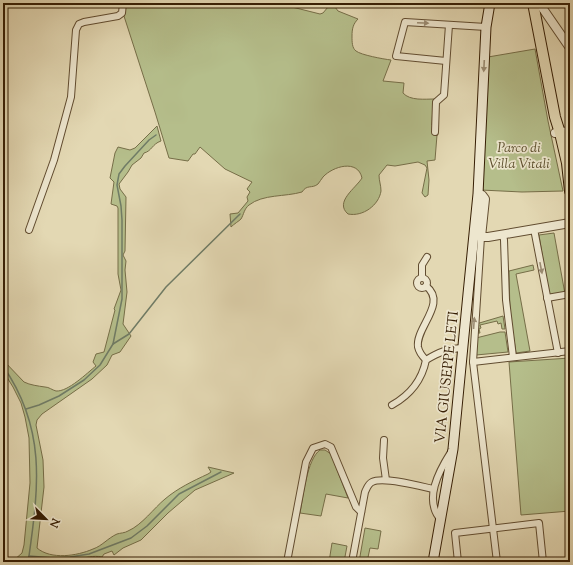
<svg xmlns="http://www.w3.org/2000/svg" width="573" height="565" font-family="'Sorts Mill Goudy',serif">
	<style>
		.green { fill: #b5be8b; stroke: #766e48 }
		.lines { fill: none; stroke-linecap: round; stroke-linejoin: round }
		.stream { stroke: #707c66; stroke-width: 1.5 }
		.minor-casing { stroke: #614c30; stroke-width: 8 }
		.tertiary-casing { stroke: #614c30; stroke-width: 10 }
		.secondary-casing { stroke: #361e04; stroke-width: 11 }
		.primary-casing { stroke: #361e04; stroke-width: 12 }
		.minor { stroke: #ede6ce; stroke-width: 6 }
		.tertiary { stroke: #ede6ce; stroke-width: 8 }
		.secondary { stroke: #ede6ce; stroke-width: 9 }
		.primary { stroke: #e3d8b3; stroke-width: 10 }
		.oneway { fill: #9b8c73 }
		.labels { text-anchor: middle; stroke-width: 3.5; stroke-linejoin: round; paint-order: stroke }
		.park-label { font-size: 14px; font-style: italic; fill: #5c4e2c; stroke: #ede6ce }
		.street-label { font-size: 14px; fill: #361e04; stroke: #ede6ce }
	</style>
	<rect width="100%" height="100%" fill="#e3d8b3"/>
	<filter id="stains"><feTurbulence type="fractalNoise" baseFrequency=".005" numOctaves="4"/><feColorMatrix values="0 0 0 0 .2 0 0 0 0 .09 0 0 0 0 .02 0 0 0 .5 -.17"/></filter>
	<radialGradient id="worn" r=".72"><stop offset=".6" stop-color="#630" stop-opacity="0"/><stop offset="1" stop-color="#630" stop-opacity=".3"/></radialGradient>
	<g class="green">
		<path d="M 125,3 L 276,3 L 320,14 L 323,13 L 328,7 L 329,7 L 334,3 L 335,7 L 338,11 L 358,19 C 353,24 352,29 352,36 C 352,42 352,48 356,51 C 361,55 383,59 391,60 L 383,81 L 404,83 L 403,93 C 410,101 425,99 435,99 L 433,104 L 432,125 L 433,126 L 433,135 L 437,135 L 435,160 L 427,161 L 429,180 L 428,195 L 425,197 L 422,193 L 427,168 L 425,165 L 418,162 L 395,166 L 387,165 L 379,175 C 379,181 381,185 381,191 C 379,205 363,217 348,214 C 334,202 356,188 362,178 C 358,159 333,166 323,177 C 321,179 320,182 318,184 C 312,189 307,184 302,192 C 285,197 263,194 249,205 C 244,209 244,214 241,219 C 239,221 234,224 231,227 L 230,214 L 238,213 L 248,201 L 247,197 L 250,192 L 247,189 L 252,182 L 225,169 L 200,147 L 195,154 L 193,154 L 188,161 L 169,158 L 155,112 L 123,13 Z"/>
		<polygon points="535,49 548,121 563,191 522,192 481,190 488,57"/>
		<path d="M 157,126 L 161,141 C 152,144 152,151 144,153 L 141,158 L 132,165 L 128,172 L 119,184 L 120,189 L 126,197 L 125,251 L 123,255 L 126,261 L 125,270 L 127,292 L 123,324 L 131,336 L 120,352 L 112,355 L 107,365 L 92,379 L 42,414 L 37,420 L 36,425 L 43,460 L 44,487 L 37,548 C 51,560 77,556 93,549 C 102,546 108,538 117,534 C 120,533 125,533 128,531 C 142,525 154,508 165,499 C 178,488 193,481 208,474 L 211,472 L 208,467 L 234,473 L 195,490 L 168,513 L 141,540 L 123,548 L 114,555 L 112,551 L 104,554 L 102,557 C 93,555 86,558 77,559 C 69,560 62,560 54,561 L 54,562 L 15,562 L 13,561 L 22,553 L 24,545 L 30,483 L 29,438 L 25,417 L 21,403 L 13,387 L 3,371 L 3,360 L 24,382 C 30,385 38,386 45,387 C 49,387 52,390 56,391 C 68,392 87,373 96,366 L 93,362 L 96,354 L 104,352 L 115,310 L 114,309 L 121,290 L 118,274 L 118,208 L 117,206 L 111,204 L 114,182 L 110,178 L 115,153 L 118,147 L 130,150 L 135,148 Z"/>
		<polygon points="554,233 565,294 549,297 539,235"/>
		<polygon points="533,265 534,270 516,274 530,351 516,353 510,313 509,271"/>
		<polygon points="503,316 505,329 502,329 501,323 498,324 497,321 480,325 481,328 479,329 480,333 476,333 476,324"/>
		<polygon points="500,332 505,332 508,352 476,355 476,338"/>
		<polygon points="570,358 570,511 521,515 509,362"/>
		<path d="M 320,450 L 325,450 L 331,454 L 348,498 L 326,494 L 321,516 L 300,513 C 303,497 307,459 320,450 Z"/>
		<polygon points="365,528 381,531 378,549 370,548 367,562 359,562"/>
		<polygon points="332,543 347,546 344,562 329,562"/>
	</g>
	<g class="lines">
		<g class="stream">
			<polyline points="113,344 129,334 166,287 240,214"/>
			<path d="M 3,366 C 46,428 39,485 29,556 L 27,562"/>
			<polyline points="26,409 39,405 59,396 84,380 100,365 113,344 122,299 122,220 121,206 117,185 119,174 125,166 149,140 156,135"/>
			<polyline points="29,556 54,558 70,557 89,554 131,538 147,526 179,494 221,472"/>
		</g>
		<defs>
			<g id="minor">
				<polyline points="446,61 396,56 405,22 486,27"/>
				<polyline points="435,132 436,102 444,95 449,25"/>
				<polyline points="534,229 558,353"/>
				<polyline points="29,230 54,160 71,97 76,30 79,24 84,22 118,16 122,13 123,3"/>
				<polyline points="503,235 504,240 506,300 513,357"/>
				<polyline points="481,237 473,362 497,562"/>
				<polyline points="422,278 422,265 427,257"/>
				<circle cx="422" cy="283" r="5"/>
				<polyline points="547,298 570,294"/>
				<path d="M 426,360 C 422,356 419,352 418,347 C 415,328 448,303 426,286"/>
				<polyline points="473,362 570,351"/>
				<path d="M 392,405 C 410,395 422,380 426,360 C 439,352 447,349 462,348"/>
				<polyline points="384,440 383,458 386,480"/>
				<path d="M 441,520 C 423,500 439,471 451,452"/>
				<polyline points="287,562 306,462 313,448 325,444 331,447 356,507 361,512"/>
				<path d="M 352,562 L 365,492 C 367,488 368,484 372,482 C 383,476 420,486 433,489"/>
				<polyline points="458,562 455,533 539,523 543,562"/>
			</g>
			<g id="tertiary">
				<polyline points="539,3 570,48"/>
				<polyline points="564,3 570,4"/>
				<polyline points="555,133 570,131"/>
				<polyline points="478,194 482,195 485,199 481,237 488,237 570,223"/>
			</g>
			<polyline id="secondary" points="433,562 453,449 468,294 478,194 486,27 490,3"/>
			<polyline id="primary" points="533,3 555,117 560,133 567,163 570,191"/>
		</defs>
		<use href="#minor" class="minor-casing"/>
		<use href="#tertiary" class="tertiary-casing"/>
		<use href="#secondary" class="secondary-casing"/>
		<use href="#primary" class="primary-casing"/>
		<use href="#minor" class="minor"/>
		<use href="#tertiary" class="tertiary"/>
		<use href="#secondary" class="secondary"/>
		<use href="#primary" class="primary"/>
	</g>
	<defs><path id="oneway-solid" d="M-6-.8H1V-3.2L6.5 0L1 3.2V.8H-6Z"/></defs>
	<g class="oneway">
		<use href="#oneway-solid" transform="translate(423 23) rotate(3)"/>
		<use href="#oneway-solid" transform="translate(484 66) rotate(93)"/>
		<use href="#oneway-solid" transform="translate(541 268) rotate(79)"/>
		<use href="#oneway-solid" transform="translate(474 323) rotate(-86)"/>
	</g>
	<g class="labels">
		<g class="park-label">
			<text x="519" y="152">Parco di<tspan x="519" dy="16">Villa Vitali</tspan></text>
		</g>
		<g class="street-label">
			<text transform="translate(446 377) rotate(-84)" y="5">VIA GIUSEPPE LETI</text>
		</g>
	</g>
	<rect width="573" height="565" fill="none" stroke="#e3d8b3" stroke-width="16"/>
	<rect x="4" y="4" width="565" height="557" fill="none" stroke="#361e04" stroke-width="2"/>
	<rect x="8" y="8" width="557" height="549" fill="none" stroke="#361e04"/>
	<g transform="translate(46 519) rotate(114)" stroke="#ede6ce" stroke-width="3" paint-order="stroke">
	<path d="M0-3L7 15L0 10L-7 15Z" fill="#361e04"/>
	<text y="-6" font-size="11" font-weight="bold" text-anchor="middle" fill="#361e04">N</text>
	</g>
	<rect width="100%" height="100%" filter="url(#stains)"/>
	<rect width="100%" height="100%" fill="url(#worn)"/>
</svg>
